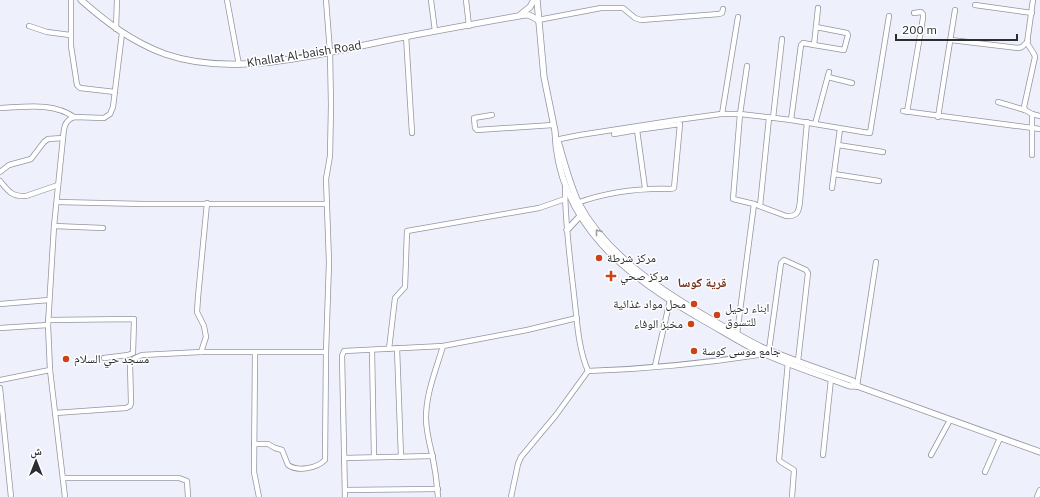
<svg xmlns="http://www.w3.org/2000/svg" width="1040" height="497" font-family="'IBM Plex Sans','Noto Naskh Arabic',sans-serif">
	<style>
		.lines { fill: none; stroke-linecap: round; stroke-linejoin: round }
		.minor-casing { stroke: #9395a1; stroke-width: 6 }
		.tertiary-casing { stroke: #9395a1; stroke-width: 7 }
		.minor { stroke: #fff; stroke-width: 4.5 }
		.tertiary { stroke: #fff; stroke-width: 5.5 }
		.oneway { stroke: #a0a0a2 }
		.poi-dot { fill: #cb4316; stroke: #fff; stroke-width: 1.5 }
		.labels { text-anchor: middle; stroke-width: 3; stroke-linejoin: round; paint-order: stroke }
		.street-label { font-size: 12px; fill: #2c2d31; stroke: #fff }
		.poi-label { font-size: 12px; fill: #2c2d31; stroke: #fff; text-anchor: start }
		.neighbourhood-label { font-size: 13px; font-weight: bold; fill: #773320; stroke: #fff }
	</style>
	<rect width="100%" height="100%" fill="#eef0fc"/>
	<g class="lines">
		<defs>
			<g id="minor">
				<polyline points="71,0 71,46 77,85 80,88 115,92"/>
				<polyline points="227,0 239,65"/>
				<polyline points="431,0 435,31"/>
				<polyline points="466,0 469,26"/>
				<polyline points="975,5 1032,13"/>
				<polyline points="538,20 601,8 623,8 635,18 641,20 719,14 722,13 723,9"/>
				<polyline points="29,26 47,32 70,35"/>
				<polyline points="116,29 117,0"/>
				<polyline points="406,36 412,133"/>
				<polyline points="951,40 1018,48 1022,47 1028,41"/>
				<polyline points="814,45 844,50 848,35 847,33 816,27"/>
				<path d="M 747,66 L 740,114 L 733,199 L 754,204 L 786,216 C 798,217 799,211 800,201 L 807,122"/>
				<polyline points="828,77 852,83"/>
				<polyline points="998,102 1025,110"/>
				<path d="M 0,108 C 25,107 53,102 74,117"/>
				<polyline points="903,111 1040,129"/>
				<polyline points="907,112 923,18 923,14 921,12 914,13"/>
				<polyline points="722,114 738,17"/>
				<polyline points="1032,114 1040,116"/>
				<polyline points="492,115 474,118 475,128 477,130 553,125"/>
				<polyline points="938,117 955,10"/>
				<polyline points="773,118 782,39"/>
				<polyline points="791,120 801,45 803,43 814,45 818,8"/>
				<polyline points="815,124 829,72"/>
				<polyline points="614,134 637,130"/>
				<polyline points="555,140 580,135 677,120 721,114 740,114 791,120 869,133 870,133 889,16"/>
				<polyline points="838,145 883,152"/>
				<polyline points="1032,155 1032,114 1025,110 1024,107 1035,57 1034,54 1027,43 1033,0"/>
				<polyline points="0,172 9,165 31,159 44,142 48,139 63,138"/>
				<polyline points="834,174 879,181"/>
				<path d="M 0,181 C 8,191 12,197 26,196 L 58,185"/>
				<path d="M 565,187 C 565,223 570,259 574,295 C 577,320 578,348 588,371"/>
				<polyline points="832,188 840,129"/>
				<polyline points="57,202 144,204 327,204"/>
				<path d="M 577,203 C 608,192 638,188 671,189 L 674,188 L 680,124 L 637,130 L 645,188"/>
				<polyline points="760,206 769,118"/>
				<polyline points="54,226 103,228"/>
				<polyline points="0,304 49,300"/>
				<polyline points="48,320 134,319 133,353 128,355 104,358"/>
				<polyline points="0,328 48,325"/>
				<polyline points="737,334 754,204"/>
				<polyline points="397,348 401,457"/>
				<polyline points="389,349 395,298 405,287 407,231 539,208 565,199"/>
				<polyline points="372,350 374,457"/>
				<polyline points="769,350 781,263 784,260 806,270 808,273 798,361"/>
				<polyline points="201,352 206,337 204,326 197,312 198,297 207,203"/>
				<polyline points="255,353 254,472 259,497"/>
				<polyline points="788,362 779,460 781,462 794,470 792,497"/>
				<polyline points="655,366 670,300"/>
				<path d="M 588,371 C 647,369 707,363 765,354"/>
				<polyline points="0,380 50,370"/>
				<polyline points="857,386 876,262"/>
				<polyline points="0,388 11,497"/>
				<polyline points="55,413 126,408 130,406 131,403 130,363 135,358 142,355 201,352 326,352 329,262 326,179 330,156 331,105 330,52 326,0"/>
				<path d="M 254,444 L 268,444 L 275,448 L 282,450 L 288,465 C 298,472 317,468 325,460 L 326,352"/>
				<polyline points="823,455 831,379"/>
				<polyline points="931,455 950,420"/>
				<polyline points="344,458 433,456"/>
				<polyline points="985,472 1000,438"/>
				<polyline points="63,478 179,478 187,481 188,497"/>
				<polyline points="345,490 438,489"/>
				<path d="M 65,497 L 50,370 L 48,325 L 54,226 L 63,138 C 64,128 64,121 74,117 L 104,118 L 110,114 L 113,107 L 122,33"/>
				<polyline points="345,497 342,356 344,351 443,346 527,330 577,318"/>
				<path d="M 438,497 C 437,483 435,468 432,454 C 429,442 426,430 426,418 C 426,393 436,370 443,346"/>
				<polyline points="511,497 518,464 521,457 556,415 588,371"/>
				<polyline points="1037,497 1040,490"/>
			</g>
			<g id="tertiary">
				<path d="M 81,0 C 106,22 132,42 165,54 C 233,78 320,54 389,40 C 434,31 479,23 524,15 L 529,15 L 538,20"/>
				<path d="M 537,0 L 544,77 L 555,131 C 558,225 629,278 703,320 C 721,330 738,341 756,350 C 785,364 820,375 850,386 L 857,386 L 1040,452"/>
				<polyline points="520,15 530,7 534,0"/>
				<path d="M 558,141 C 564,162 569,182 578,202 C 606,256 666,294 719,324 C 733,332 747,340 761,347 C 791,360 822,370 853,381 L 857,386"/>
				<polyline points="567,230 580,216"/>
			</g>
		</defs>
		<use href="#minor" class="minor-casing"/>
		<use href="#tertiary" class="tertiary-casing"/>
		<use href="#minor" class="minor"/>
		<use href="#tertiary" class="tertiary"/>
	</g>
	<defs><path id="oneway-chevron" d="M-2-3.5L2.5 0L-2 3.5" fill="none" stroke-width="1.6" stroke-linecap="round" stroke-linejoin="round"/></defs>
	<use class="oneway" href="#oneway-chevron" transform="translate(598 232) rotate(-128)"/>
	<g class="poi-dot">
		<circle cx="599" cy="258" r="4"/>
		<path d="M609 270h4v4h4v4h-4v4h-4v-4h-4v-4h4z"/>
		<circle cx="694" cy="304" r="4"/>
		<circle cx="717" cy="315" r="4"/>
		<circle cx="691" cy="324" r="4"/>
		<circle cx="694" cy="351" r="4"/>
		<circle cx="66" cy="359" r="4"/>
	</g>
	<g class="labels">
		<g class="street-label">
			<text transform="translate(304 54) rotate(-9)" y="4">Khallat Al-baish Road</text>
		</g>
		<g class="poi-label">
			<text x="607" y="262">مركز شرطة</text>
			<text x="620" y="280">مركز صحي</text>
			<text x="686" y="308" text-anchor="end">محل مواد غذائية</text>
			<text x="725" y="312">ابناء رحيل<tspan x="725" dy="14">للتسوق</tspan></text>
			<text x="683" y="328" text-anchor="end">مخبز الوفاء</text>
			<text x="702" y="355">جامع موسى كوسة</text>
			<text x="74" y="363">مسجد حي السلام</text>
		</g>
		<g class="neighbourhood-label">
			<text x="702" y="287">قرية كوسا</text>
		</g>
	</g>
	<g transform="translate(36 461)" stroke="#ffffff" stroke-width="3" paint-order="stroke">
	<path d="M0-3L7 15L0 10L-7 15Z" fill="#2c2d31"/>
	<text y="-6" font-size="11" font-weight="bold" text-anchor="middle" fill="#2c2d31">ش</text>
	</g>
	<path d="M896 34v6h121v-6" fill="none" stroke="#2c2d31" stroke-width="2"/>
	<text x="902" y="34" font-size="12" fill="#2c2d31" stroke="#ffffff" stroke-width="3" paint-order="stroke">200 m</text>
</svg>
